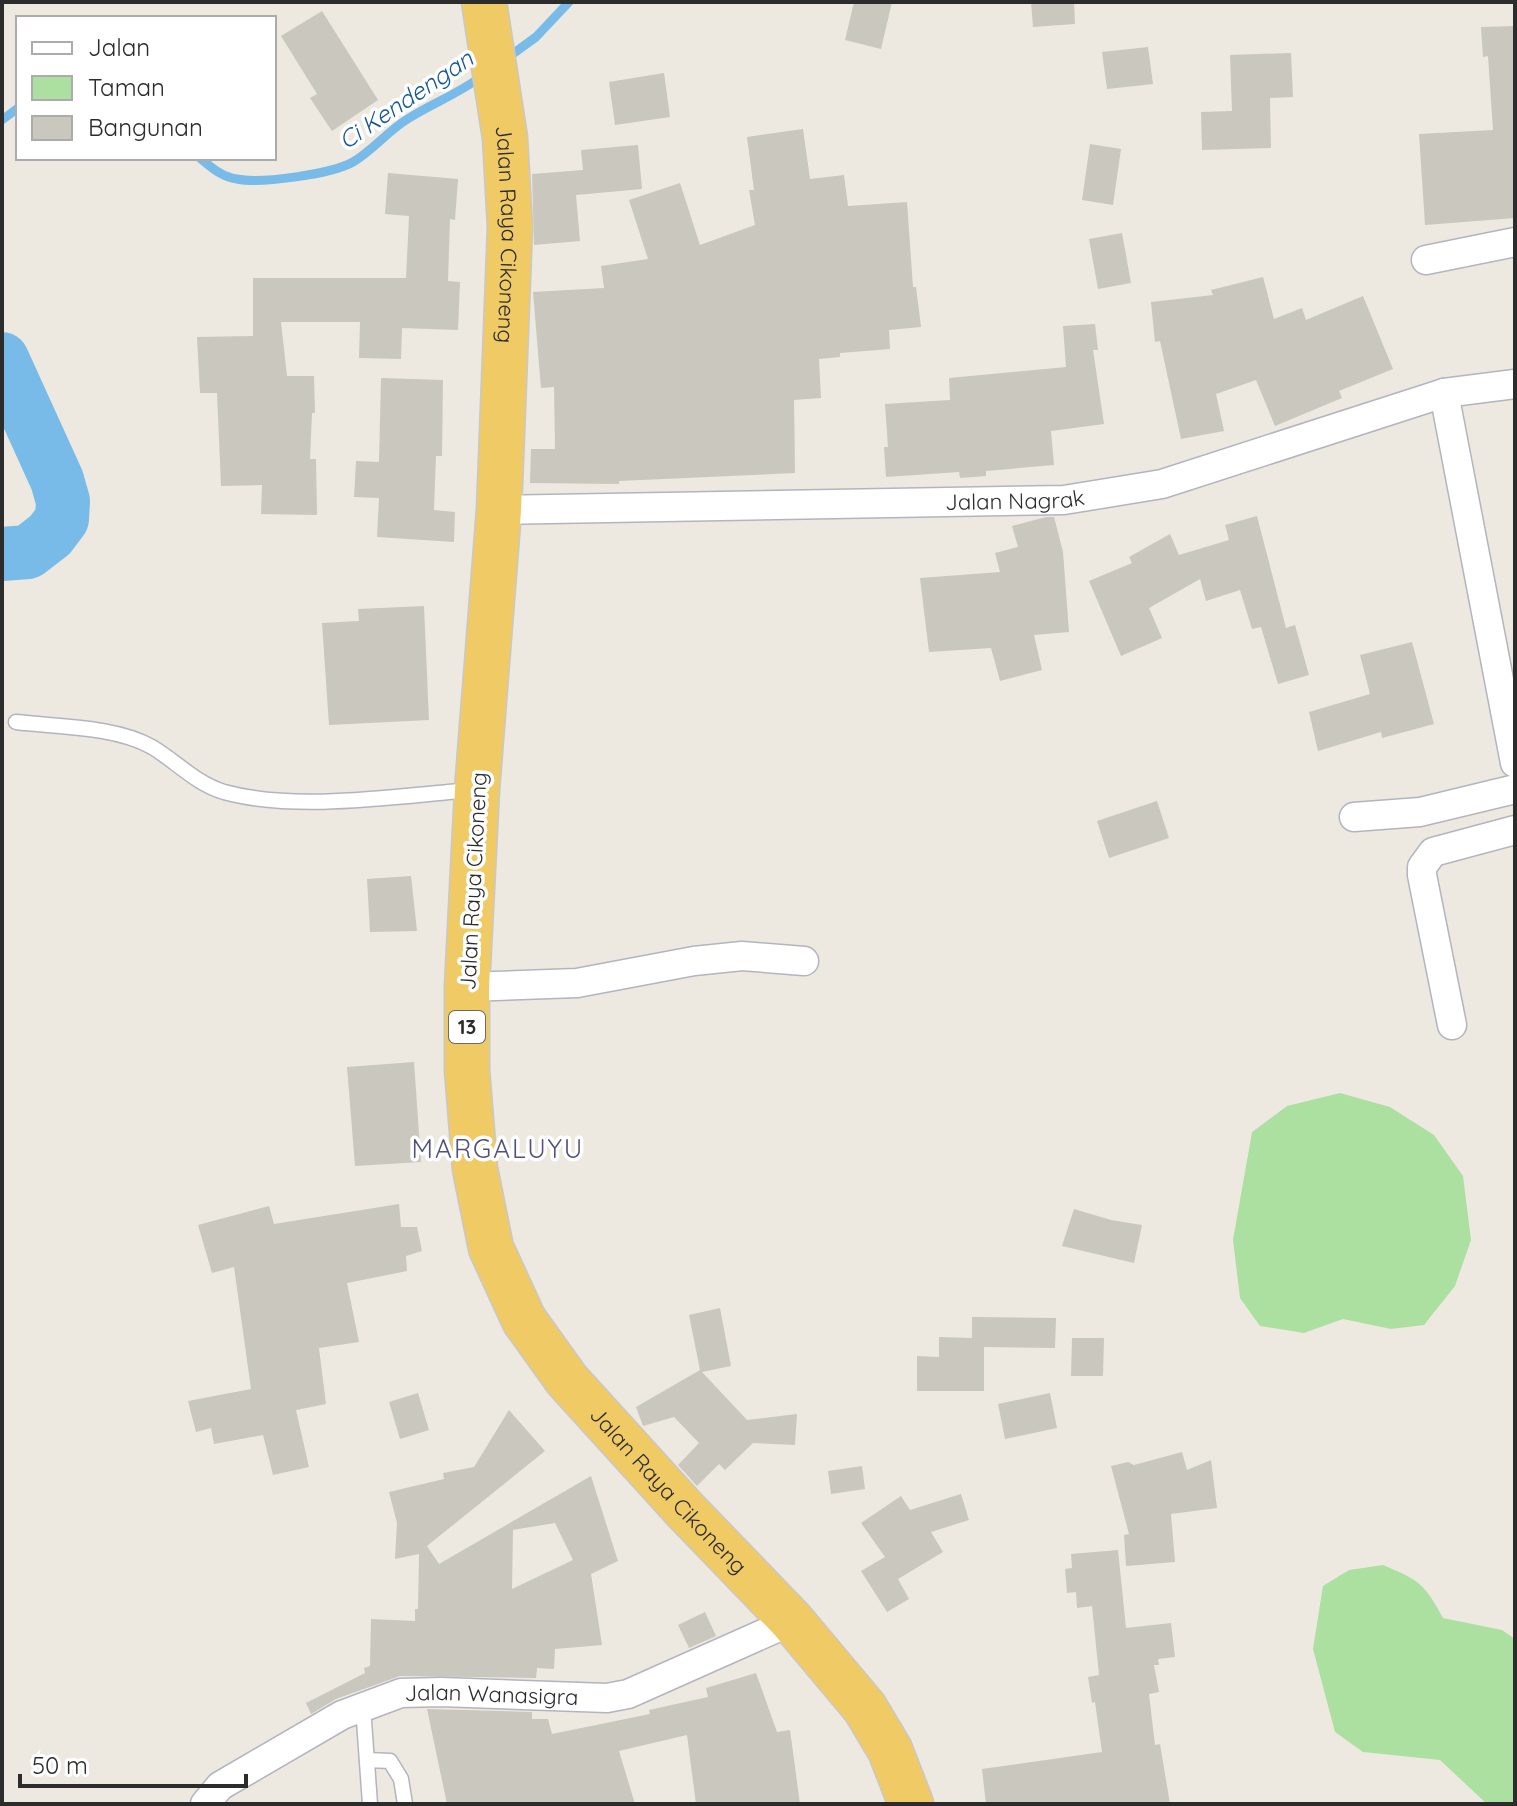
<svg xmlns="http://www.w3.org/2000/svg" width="1517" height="1806" font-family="Quicksand,sans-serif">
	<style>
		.green { fill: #ace0a0 }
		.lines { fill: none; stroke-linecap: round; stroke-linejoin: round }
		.stream { stroke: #79bbe8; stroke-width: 9 }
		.river { stroke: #79bbe8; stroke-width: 54 }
		.building { fill: #c9c7be; fill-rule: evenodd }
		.service-casing { stroke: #b3b4bf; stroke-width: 17 }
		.minor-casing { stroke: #b3b4bf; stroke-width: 31 }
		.trunk-casing { stroke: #c8c8c8; stroke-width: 47 }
		.service { stroke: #fff; stroke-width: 14 }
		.minor { stroke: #fff; stroke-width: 28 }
		.trunk { stroke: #efca65; stroke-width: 44 }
		.labels { text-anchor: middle; stroke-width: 7; stroke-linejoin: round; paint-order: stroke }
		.shield { fill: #fff; stroke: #6b6b6b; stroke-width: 2 }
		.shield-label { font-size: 20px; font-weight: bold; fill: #2c2c2c }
		.street-label { font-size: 22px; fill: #2c2c2c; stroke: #fff }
		.water-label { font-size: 24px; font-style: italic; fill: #155897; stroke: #fff }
		.quarter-label { font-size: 26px; letter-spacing: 2px; fill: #4f507b; stroke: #fff }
	</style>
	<rect width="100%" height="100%" fill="#ede9e0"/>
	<g class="green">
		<polygon points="1340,1093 1390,1107 1434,1135 1463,1176 1471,1240 1455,1286 1424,1325 1391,1329 1343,1319 1304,1333 1260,1326 1240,1298 1233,1240 1252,1132 1287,1106"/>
		<path d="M 1383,1565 C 1419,1580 1424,1583 1443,1618 L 1502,1630 L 1515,1639 L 1515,1804 L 1487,1804 L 1440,1760 L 1363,1752 L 1335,1732 L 1313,1649 L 1323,1586 L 1349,1570 Z"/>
	</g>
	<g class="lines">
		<g class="stream">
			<polyline points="507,58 536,37 569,2"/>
			<polyline points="2,120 18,108"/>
			<path d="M 200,158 C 212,168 222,177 237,179 C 261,184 332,174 353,162 C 372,151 387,132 406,120 C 431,104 458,94 482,76"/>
		</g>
		<polyline class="river" points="2,359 57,480 63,501 62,519 50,535 28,552 2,554"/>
	</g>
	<g class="building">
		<polygon points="854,2 892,2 881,49 845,40"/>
		<polygon points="1031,2 1074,2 1075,24 1033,27"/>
		<polygon points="322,11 378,100 332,131 310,98 317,94 281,36"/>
		<polygon points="1515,26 1515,218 1425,225 1419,134 1493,130 1488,56 1483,57 1481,27"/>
		<polygon points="1148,47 1153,84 1107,89 1102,52"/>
		<polygon points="1291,53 1293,97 1270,98 1271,148 1202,150 1201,112 1232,111 1230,55"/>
		<polygon points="664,73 670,117 615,125 609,82"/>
		<polygon points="803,129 810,179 844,175 848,206 907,202 913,287 916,287 921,327 889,330 890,349 840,353 840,357 819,359 821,398 794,400 795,473 619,481 619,484 530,483 531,449 555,449 554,387 541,388 533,292 604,288 601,266 648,259 629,200 680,183 700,245 755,225 749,190 754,190 747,137"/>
		<polygon points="1090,144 1121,149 1113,205 1082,200"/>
		<polygon points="638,145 642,189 576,195 580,241 534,245 532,174 583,170 581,150"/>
		<polygon points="388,173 458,179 455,220 450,219 448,281 460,282 458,330 402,328 401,359 359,358 360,322 281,322 287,376 314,376 315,413 312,413 310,459 316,459 317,515 261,514 262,485 221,486 217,393 200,393 197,337 253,336 253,278 406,278 409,216 385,214"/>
		<polygon points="1122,233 1131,283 1098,289 1089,239"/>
		<polygon points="1263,277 1274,319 1302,308 1306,320 1363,296 1393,369 1339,391 1342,398 1275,426 1256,380 1216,394 1224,431 1181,439 1160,341 1155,342 1151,302 1213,295 1211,290"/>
		<polygon points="1095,324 1098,350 1093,350 1104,424 1051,431 1054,465 986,471 986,476 960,478 959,472 886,477 884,447 888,447 885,404 950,400 949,378 1066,367 1063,326"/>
		<polygon points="381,378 443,380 442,456 436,456 434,510 455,512 454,542 377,537 379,498 354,497 356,461 379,462"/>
		<polygon points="1257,516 1286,628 1295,625 1309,675 1278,684 1261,627 1252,629 1240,590 1206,601 1200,579 1149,608 1162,638 1121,656 1089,581 1132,563 1129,557 1170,534 1179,555 1229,540 1225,525"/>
		<polygon points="1046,517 1054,517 1063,552 1069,632 1034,635 1042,670 1000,681 991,648 929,652 920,578 1000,572 995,553 1018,547 1012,526"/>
		<polygon points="424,606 429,720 329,725 322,623 359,621 358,609"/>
		<polygon points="1412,642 1434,724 1382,738 1381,732 1318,751 1309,712 1370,694 1360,655"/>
		<polygon points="1157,801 1169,838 1109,858 1097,821"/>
		<polygon points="411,876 417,931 370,932 367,879"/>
		<polygon points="414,1062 421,1162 355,1166 347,1067"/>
		<polygon points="399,1204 401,1227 417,1227 422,1251 406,1256 407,1271 347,1283 359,1342 319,1348 326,1404 296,1410 309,1467 273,1475 263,1435 214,1444 211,1428 196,1432 188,1401 251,1389 234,1267 212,1273 198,1225 269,1206 274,1224"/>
		<polygon points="1074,1209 1111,1220 1142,1225 1134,1263 1062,1246"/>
		<polygon points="720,1308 731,1366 702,1372 747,1420 797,1414 795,1445 753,1443 725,1470 719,1464 697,1486 678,1465 699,1443 674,1417 643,1426 636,1407 700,1370 689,1315"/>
		<polygon points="972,1317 1056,1318 1055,1348 984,1347 984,1391 917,1391 917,1356 939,1357 939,1337 972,1338"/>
		<polygon points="1072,1338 1104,1338 1103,1376 1071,1376"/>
		<polygon points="418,1393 429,1430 400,1439 389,1402"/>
		<polygon points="1050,1393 1057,1428 1005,1439 998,1404"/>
		<path d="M 509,1410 L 545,1451 L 427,1546 L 439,1564 L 591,1476 L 618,1561 L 591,1574 L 602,1645 L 555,1649 L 554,1669 L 537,1668 L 536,1678 L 400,1676 L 336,1699 L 311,1714 L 306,1703 L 365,1673 L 364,1668 L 370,1666 L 371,1619 L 415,1621 L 415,1609 L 418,1609 L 419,1554 L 395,1559 L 397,1523 L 389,1492 L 444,1479 L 443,1473 L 474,1467 ZM 555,1523 L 573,1560 L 512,1589 L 513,1530 Z"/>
		<polygon points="1182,1452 1187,1470 1211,1460 1217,1508 1171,1514 1175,1562 1126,1566 1124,1535 1129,1534 1111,1466 1128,1462 1134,1465"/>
		<polygon points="862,1466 865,1489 831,1494 828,1471"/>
		<polygon points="961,1494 969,1520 931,1532 943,1552 898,1579 909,1599 887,1612 861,1571 885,1557 861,1523 901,1496 910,1510"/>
		<polygon points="1118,1550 1126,1628 1171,1623 1175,1657 1158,1659 1159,1665 1154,1665 1159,1692 1149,1694 1155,1745 1160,1744 1170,1804 986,1804 982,1769 1102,1752 1095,1702 1092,1703 1088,1677 1099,1675 1092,1606 1077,1608 1076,1592 1067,1593 1065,1569 1072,1568 1071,1554"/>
		<polygon points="705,1612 716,1636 689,1648 678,1625"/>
		<polygon points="756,1673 777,1732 790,1730 800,1804 696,1804 687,1735 619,1751 635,1804 447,1804 427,1709 532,1712 532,1719 548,1719 552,1734 650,1714 649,1710 708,1697 706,1688"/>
	</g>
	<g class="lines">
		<defs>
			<g id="service">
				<path d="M 16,722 C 57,727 116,726 152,747 C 177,762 195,783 224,792 C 297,812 397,796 472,790"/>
				<polyline points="363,1707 370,1804"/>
				<polyline points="367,1760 390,1761 401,1779 405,1804"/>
			</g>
			<g id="minor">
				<polyline points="1426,260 1515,242"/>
				<polyline points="1444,393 1515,763"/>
				<path id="s1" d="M 499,510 L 1064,500 L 1162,484 L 1444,393 L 1515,384"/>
				<polyline points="1354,817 1420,812 1515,789"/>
				<polyline points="467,987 577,983 694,961 742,956 804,961"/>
				<polyline points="1452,1025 1422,875 1422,867 1433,852 1515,830"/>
				<path id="s2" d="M 205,1804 L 220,1786 L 342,1715 L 401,1693 L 441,1692 L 607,1698 L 628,1694 L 792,1621"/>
			</g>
			<g id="trunk">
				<path id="s3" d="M 484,2 L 505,138 L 510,227 L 499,510 L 477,790 L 467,987 L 467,1070 L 475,1169 L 491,1248 L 524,1320 L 567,1380 L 685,1510 L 792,1621 L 865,1708 L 890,1750 L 911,1804"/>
			</g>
		</defs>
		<use href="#service" class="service-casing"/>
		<use href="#minor" class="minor-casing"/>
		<use href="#trunk" class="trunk-casing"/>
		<use href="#service" class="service"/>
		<use href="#minor" class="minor"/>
		<use href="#trunk" class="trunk"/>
	</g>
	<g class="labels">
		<rect class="shield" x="449" y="1011" width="36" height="32" rx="6"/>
		<g class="shield-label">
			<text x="467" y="1034">13</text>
		</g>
		<g class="street-label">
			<text dy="8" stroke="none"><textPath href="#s3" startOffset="234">Jalan Raya Cikoneng</textPath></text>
			<text dy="8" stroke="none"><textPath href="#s1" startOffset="516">Jalan Nagrak</textPath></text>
			<text transform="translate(473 881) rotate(-87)" y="8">Jalan Raya Cikoneng</text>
			<text dy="8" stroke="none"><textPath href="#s3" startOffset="1554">Jalan Raya Cikoneng</textPath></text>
			<text dy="8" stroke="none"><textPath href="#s2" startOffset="318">Jalan Wanasigra</textPath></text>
		</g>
		<g class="water-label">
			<text transform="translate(406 100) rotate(-34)" y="8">Ci Kendengan</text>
		</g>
		<g class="quarter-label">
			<text x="498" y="1158">MARGALUYU</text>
		</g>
	</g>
	<rect width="1517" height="1806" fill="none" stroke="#2c2c2c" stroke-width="8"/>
	<rect x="16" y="16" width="260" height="144" fill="#ffffff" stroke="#ababab" stroke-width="2"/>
	<rect x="32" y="42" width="40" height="12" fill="#ffffff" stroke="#ababab" stroke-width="2"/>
	<text x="88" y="56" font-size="24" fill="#2c2c2c">Jalan</text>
	<rect x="32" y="76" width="40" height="24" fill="#ace0a0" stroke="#ababab" stroke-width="2"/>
	<text x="88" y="96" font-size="24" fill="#2c2c2c">Taman</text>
	<rect x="32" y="116" width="40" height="24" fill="#c9c7be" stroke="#ababab" stroke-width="2"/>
	<text x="88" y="136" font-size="24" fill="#2c2c2c">Bangunan</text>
	<path d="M20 1774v12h226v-12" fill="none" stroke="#2c2c2c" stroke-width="4"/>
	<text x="32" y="1774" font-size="24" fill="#2c2c2c" stroke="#ffffff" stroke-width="6" paint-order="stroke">50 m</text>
</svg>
